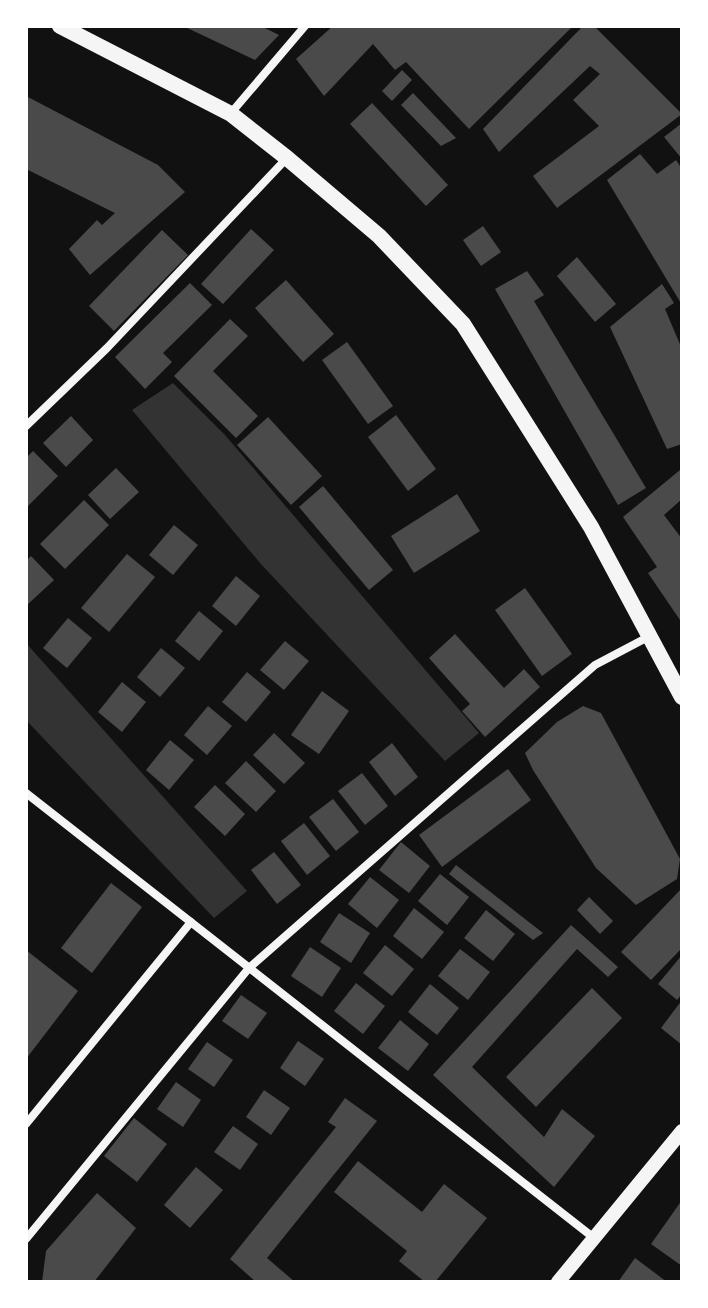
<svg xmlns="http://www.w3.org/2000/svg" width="708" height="1308" font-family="'Playfair Display',serif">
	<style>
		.water { fill: #333 }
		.building { fill: #4a4a4a }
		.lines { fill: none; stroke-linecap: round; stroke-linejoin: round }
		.minor { stroke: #f5f5f5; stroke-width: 8 }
		.tertiary { stroke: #f5f5f5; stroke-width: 14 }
		.secondary { stroke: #f5f5f5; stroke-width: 16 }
	</style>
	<rect width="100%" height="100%" fill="#111"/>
	<g class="water">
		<polygon points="173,383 225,435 479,733 445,761 260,563 132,410"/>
		<polygon points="26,643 247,891 214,918 26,720"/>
	</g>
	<g class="building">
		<polygon points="183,26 261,26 279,35 255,60"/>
		<polygon points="333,26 573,26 469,129 406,62 395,70 373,44 324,96 296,59"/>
		<polygon points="583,26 594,26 682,114 557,208 533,176 599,126 573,100 600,74 590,66 499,152 483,129"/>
		<polygon points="402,70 412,80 392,101 382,91"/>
		<polygon points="413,93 456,138 441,146 401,105"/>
		<polygon points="26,96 158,165 185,192 90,275 69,249 97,220 102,225 115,213 26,169"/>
		<polygon points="372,103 448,185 426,206 350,124"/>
		<polygon points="682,123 682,159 664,137"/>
		<polygon points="640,154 657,174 676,160 682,169 682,305 607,180"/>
		<polygon points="483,226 501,252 481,266 463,240"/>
		<polygon points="251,229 274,250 223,304 201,284"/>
		<polygon points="162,230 188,255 114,331 89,306"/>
		<polygon points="577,257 616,304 595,322 557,276"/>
		<polygon points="527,271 544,295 534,301 646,488 618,505 495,289"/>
		<polygon points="286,280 334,334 303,362 255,308"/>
		<polygon points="190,283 212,305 163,353 172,362 145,389 115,357"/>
		<polygon points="662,284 674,303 665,309 682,349 682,444 667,449 610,327"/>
		<polygon points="230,319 248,336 213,371 258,416 236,438 174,376"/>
		<polygon points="347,342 393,406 368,424 322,360"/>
		<polygon points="396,415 436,469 408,491 368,437"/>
		<polygon points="71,416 93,440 66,467 43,443"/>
		<polygon points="268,417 322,476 291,505 237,445"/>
		<polygon points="33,451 58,476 26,508 26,458"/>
		<polygon points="116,468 139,492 110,519 88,495"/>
		<polygon points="680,470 682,473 682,499 664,515 682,539 682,623 648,573 657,567 623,517"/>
		<polygon points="323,486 393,570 369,590 299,507"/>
		<polygon points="457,494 480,531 414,573 391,536"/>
		<polygon points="84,500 109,525 65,569 40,544"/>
		<polygon points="174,525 198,545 173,575 149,555"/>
		<polygon points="127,554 155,577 109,632 81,608"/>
		<polygon points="31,556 54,580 26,606 26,561"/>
		<polygon points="236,576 260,596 236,626 212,606"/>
		<polygon points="525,588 572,654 542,676 495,610"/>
		<polygon points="199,611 223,631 199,661 175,641"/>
		<polygon points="68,618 92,638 67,668 43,648"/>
		<polygon points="455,634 504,688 524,669 540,687 485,737 462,711 470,704 429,658"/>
		<polygon points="285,641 309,661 284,690 260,670"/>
		<polygon points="161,648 185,668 160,697 137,677"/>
		<polygon points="247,672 271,692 246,722 222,702"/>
		<polygon points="122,682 146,702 122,732 98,712"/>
		<polygon points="322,691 349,711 319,754 291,735"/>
		<polygon points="208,706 232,726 207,755 184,735"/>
		<polygon points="583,706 601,713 680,859 677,879 636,905 596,868 533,770 525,753 557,722"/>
		<polygon points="274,733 305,763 284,784 253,755"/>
		<polygon points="170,740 194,760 169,790 146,770"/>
		<polygon points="392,743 418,777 395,796 369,762"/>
		<polygon points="246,761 276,791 256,812 225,783"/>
		<polygon points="508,769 531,800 442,867 419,835"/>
		<polygon points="362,773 388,806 365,825 338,791"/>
		<polygon points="215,785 245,814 225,836 194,807"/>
		<polygon points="333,799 359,832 336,851 309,817"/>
		<polygon points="304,823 330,856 307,875 281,841"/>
		<polygon points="401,842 430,866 409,893 379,870"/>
		<polygon points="274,852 301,885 277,904 251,870"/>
		<polygon points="456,865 543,933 533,940 449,874"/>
		<polygon points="440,874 469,897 447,925 418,901"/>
		<polygon points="370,877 399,900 377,928 348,904"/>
		<polygon points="111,883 142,907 92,973 61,948"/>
		<polygon points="682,888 682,948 651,980 621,952"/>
		<polygon points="589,897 613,921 600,934 577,910"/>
		<polygon points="414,908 444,932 422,959 393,936"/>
		<polygon points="486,910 515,934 493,961 464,938"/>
		<polygon points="339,913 370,933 351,963 320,942"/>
		<polygon points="571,925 618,967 608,977 577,949 472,1067 544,1137 562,1109 595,1136 554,1187 433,1075"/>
		<polygon points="385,945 414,969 392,996 363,973"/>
		<polygon points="310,947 341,968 322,997 291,976"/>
		<polygon points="460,949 490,972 468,1000 438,976"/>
		<polygon points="26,950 78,991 26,1059 27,995"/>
		<polygon points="682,955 682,994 677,1000 658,984"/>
		<polygon points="356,983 385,1006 363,1034 334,1011"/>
		<polygon points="430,984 459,1008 437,1035 408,1012"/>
		<polygon points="592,988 622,1018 536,1107 506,1077"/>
		<polygon points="241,995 267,1013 248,1039 222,1021"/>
		<polygon points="682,1000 682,1045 661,1028"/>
		<polygon points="400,1020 429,1044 408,1071 378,1048"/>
		<polygon points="298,1041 324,1059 305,1086 280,1068"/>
		<polygon points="207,1042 233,1060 214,1087 188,1069"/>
		<polygon points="176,1082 201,1100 183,1127 157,1109"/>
		<polygon points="264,1090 290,1108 271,1135 246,1117"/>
		<polygon points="345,1098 377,1121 267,1258 295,1282 256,1282 230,1259 336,1127 328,1122"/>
		<polygon points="134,1118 167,1144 137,1182 104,1156"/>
		<polygon points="233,1126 258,1144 240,1170 214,1152"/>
		<polygon points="358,1161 422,1212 444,1184 487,1218 435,1282 425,1282 399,1261 407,1251 334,1192"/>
		<polygon points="196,1167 223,1190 190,1228 164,1205"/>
		<polygon points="97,1193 136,1228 94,1282 42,1282 46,1251"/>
		<polygon points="682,1200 682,1266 651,1244"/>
		<polygon points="635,1258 667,1282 618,1282"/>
	</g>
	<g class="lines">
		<g class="minor">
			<polyline points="231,113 305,26"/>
			<polyline points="26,426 107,348 287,158"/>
			<polyline points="26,793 594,1238"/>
			<polyline points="26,1124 191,922"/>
			<polyline points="26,1239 249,968 595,665 650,636"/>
		</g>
		<polyline class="tertiary" points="558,1282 682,1131"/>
		<polyline class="secondary" points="60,26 231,114 287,158 379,236 463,324 591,527 682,697"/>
	</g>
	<rect width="708" height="1308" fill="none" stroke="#ffffff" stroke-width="56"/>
</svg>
